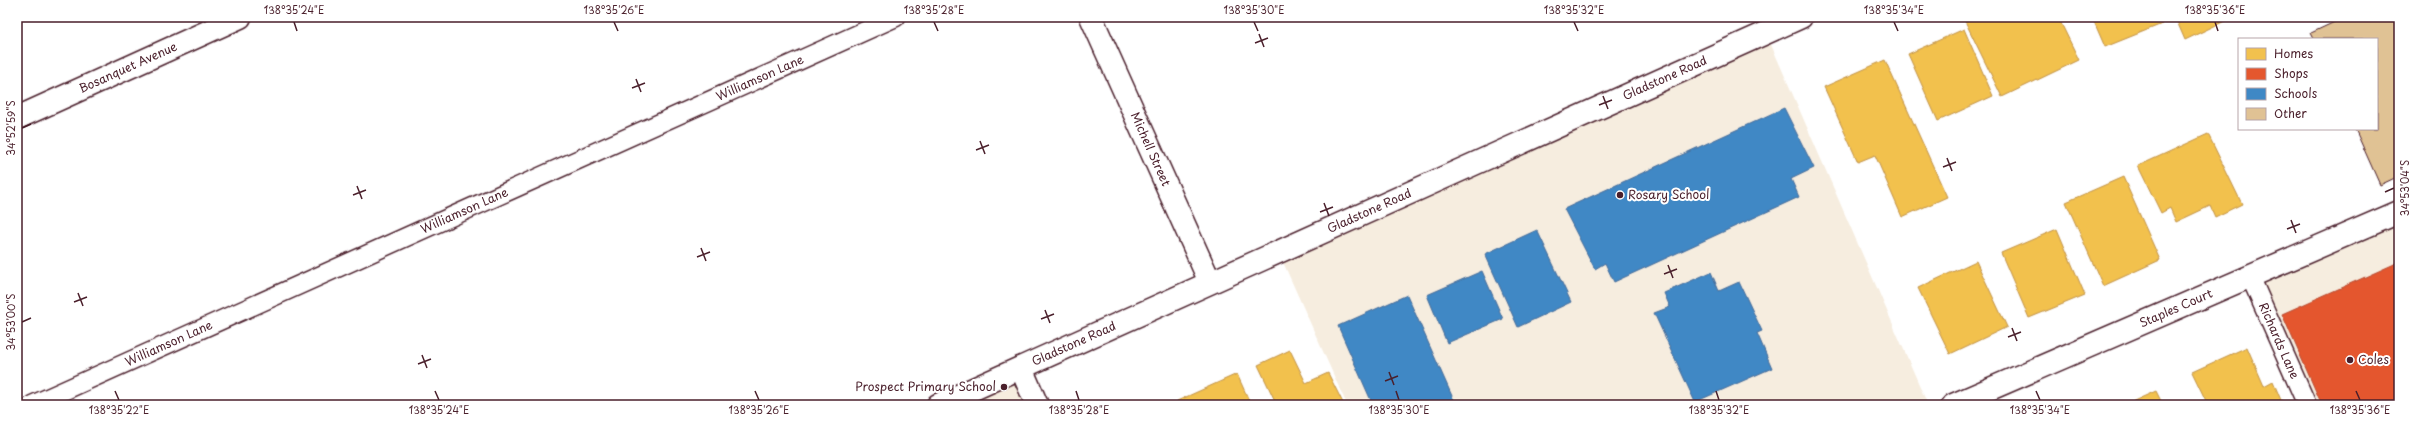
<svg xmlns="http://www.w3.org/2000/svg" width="2416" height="422" font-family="'Playpen Sans',sans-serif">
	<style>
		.built { fill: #f6eddf }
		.homes { fill: #f2c14e; stroke: #c09044 }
		.shops { fill: #e4572e; stroke: #b6462d }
		.schools { fill: #3f88c5; stroke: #426897 }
		.building { fill: #e0c294; stroke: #4a1f2b }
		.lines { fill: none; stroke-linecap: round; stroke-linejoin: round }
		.lane-casing { stroke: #4a1f2b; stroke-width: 21 }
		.street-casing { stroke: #4a1f2b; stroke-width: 25 }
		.lane { stroke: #fff; stroke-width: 18 }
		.street { stroke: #fff; stroke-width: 22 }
		.ticks { fill: none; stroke: #4a1f2b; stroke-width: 1.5 }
		.poi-dot { fill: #4a1f2b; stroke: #fff; stroke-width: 1.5 }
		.labels { text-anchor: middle; stroke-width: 4; stroke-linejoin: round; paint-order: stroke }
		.street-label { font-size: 12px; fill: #4a1f2b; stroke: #fff }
		.poi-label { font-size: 12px; fill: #4a1f2b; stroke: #fff; text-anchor: start }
		.neatline { fill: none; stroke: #4a1f2b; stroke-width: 1.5 }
		.ticks-label { font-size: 10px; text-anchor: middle; fill: #4a1f2b }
	</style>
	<rect width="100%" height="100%" fill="#fff"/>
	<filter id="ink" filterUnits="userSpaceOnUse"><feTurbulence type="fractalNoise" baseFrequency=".025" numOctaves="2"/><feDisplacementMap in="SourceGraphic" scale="8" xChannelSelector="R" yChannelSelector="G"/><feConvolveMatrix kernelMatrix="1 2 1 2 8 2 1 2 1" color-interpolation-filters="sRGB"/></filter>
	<g filter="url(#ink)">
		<g class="built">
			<polygon points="1766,33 1928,405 1347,405 1278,251"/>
			<polygon points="2399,212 2399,405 2307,405 2250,278"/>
			<polygon points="1021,368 1037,405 938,405"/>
		</g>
		<g class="homes">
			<polygon points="1969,17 2058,17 2079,60 2002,97 1964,19"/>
			<polygon points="2092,17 2159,17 2162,24 2105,47"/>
			<polygon points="2175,17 2231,17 2231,18 2185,40"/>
			<polygon points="1964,29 1993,96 1938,121 1908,54"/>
			<polygon points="1885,60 1947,197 1902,217 1875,155 1858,162 1824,87"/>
			<polygon points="2208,134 2242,204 2215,217 2210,206 2176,222 2170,208 2161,213 2138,166"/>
			<polygon points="2123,177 2160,260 2103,286 2066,202"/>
			<polygon points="2057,229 2085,295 2029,318 2001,253"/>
			<polygon points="1976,261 2007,327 1950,354 1918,288"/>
			<polygon points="2247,347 2264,386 2273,381 2283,405 2208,405 2192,372"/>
			<polygon points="1290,350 1306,383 1328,373 1344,405 1277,405 1258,365"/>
			<polygon points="1237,374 1251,405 1179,405 1177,401"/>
			<polygon points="2156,391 2163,405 2125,405"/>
			<polygon points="1132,401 1134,405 1123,405"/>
		</g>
		<polygon class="shops" points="2399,262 2399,405 2322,405 2282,314"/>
		<g class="schools">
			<polygon points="1784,108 1814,168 1791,179 1799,197 1614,282 1605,263 1595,269 1564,209"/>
			<polygon points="1537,230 1571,302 1518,327 1485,254"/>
			<polygon points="1482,271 1503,319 1447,343 1427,295"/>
			<polygon points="1711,272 1719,291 1739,282 1762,331 1757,333 1772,368 1695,402 1654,313 1670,307 1664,293"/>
			<polygon points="1407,295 1456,405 1373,405 1338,326"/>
		</g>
		<polygon class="building" points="2345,17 2396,17 2399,24 2399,176 2380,185 2355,129 2377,129 2377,39 2314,39 2311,33"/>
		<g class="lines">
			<defs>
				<g id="lane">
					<path id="s1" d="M 2250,276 L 2307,405"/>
					<path id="s2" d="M 32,405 L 896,17"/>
				</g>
				<g id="street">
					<path id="s3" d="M 1091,17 L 1210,282"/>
					<path id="s4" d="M 17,118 L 240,17"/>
					<polyline points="1021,368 1037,405"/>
					<path id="s5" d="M 938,405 L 1801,17"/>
					<path id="s6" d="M 1953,405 L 2399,212"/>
				</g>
			</defs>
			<use href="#lane" class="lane-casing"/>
			<use href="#street" class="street-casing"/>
			<use href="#lane" class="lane"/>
			<use href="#street" class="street"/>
		</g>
	</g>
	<path class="ticks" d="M 294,22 L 297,31M 614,22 L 618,31M 934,22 L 938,31M 1254,22 L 1258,31M 1574,22 L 1578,31M 1894,22 L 1898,31M 2215,22 L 2218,31M 1259,34 L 1264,47M 1255,43 L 1268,38M 636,79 L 641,92M 632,88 L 645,83M 1603,96 L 1608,109M 1599,105 L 1612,100M 22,128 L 31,124M 980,141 L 985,154M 976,150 L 989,145M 1947,158 L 1952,171M 1943,167 L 1956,162M 357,186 L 362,199M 2385,192 L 2394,188M 353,195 L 366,190M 1324,203 L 1329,216M 1320,212 L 1333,207M 2291,220 L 2296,233M 2287,229 L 2300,224M 701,248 L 706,261M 697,257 L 710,252M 1668,265 L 1673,278M 1664,274 L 1677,269M 78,293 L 83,306M 74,302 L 87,297M 1045,310 L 1050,323M 1041,319 L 1054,314M 22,322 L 31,318M 2012,328 L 2017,341M 2008,337 L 2021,332M 422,355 L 427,368M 418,364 L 431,359M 1389,372 L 1394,385M 1385,381 L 1398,376M 115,391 L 119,400M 435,391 L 439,400M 755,391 L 759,400M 1076,391 L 1079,400M 1396,391 L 1399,400M 1716,391 L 1719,400M 2036,391 L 2040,400M 2356,391 L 2360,400"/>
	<g class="poi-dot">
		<circle cx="1620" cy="195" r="4"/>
		<circle cx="2350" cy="360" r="4"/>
		<circle cx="1004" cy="387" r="4"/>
	</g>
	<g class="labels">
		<g class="street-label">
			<text dy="4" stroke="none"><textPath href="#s4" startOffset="122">Bosanquet Avenue</textPath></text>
			<text dy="4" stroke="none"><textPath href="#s2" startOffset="798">Williamson Lane</textPath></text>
			<text dy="4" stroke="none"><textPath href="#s5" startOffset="797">Gladstone Road</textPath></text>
			<text dy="4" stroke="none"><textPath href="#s3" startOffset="145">Michell Street</textPath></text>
			<text dy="4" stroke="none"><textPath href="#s5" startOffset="473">Gladstone Road</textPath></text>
			<text dy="4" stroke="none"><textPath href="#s2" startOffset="474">Williamson Lane</textPath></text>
			<text dy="4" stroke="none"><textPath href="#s6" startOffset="243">Staples Court</textPath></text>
			<text dy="4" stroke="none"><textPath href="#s1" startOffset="71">Richards Lane</textPath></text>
			<text dy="4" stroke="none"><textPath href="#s2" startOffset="150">Williamson Lane</textPath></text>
			<text dy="4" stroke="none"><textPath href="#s5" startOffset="149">Gladstone Road</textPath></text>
		</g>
		<g class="poi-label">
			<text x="1628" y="199">Rosary School</text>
			<text x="2358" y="364">Coles</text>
			<text x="996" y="391" text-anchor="end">Prospect Primary School</text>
		</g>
	</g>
	<rect width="2416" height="422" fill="none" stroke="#fff" stroke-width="44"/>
	<rect x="2238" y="38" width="140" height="92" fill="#ffffff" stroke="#b7a5aa"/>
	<rect x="2246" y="48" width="20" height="12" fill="#f2c14e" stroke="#b7a5aa"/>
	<text x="2274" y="58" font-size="12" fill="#4a1f2b">Homes</text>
	<rect x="2246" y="68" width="20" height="12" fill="#e4572e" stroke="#b7a5aa"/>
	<text x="2274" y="78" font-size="12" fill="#4a1f2b">Shops</text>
	<rect x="2246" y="88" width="20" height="12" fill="#3f88c5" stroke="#b7a5aa"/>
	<text x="2274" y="98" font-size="12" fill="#4a1f2b">Schools</text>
	<rect x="2246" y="108" width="20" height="12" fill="#e0c294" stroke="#b7a5aa"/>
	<text x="2274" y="118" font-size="12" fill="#4a1f2b">Other</text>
	<rect x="22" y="22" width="2372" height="378" class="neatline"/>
	<g class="ticks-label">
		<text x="294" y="14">138°35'24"E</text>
		<text x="614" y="14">138°35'26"E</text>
		<text x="934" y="14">138°35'28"E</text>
		<text x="1254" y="14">138°35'30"E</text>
		<text x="1574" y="14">138°35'32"E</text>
		<text x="1894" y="14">138°35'34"E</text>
		<text x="2215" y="14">138°35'36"E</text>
		<text transform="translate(11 128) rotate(-90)" y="4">34°52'59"S</text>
		<text transform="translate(2405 188) rotate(-90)" y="4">34°53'04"S</text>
		<text transform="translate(11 322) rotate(-90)" y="4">34°53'00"S</text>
		<text x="119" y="414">138°35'22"E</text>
		<text x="439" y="414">138°35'24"E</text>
		<text x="759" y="414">138°35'26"E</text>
		<text x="1079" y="414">138°35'28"E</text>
		<text x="1399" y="414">138°35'30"E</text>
		<text x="1719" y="414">138°35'32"E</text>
		<text x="2040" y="414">138°35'34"E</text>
		<text x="2360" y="414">138°35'36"E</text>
	</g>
</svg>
